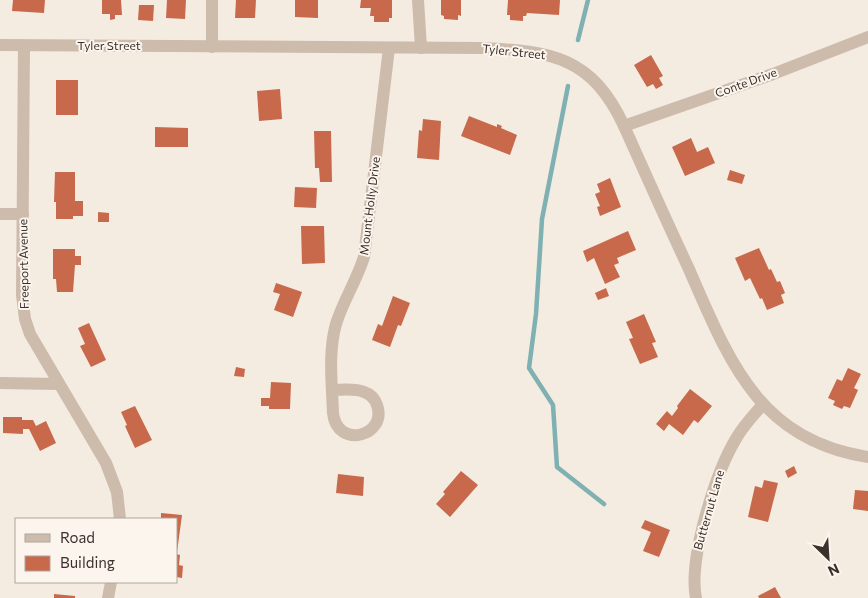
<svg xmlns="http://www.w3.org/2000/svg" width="868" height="598" font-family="Commissioner,sans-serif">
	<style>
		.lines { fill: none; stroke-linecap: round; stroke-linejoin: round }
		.stream { stroke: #7fb0b2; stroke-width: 4.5 }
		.building { fill: #c8694b }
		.minor { stroke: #cdbbac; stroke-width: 12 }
		.labels { text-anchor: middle; stroke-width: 4; stroke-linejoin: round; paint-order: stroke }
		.street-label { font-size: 12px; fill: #3b302b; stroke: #fbf5ee }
	</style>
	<rect width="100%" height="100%" fill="#f4ebe1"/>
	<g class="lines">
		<g class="stream">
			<polyline points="578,40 588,0"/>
			<polyline points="568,86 542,219 536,314 529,368 553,405 557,467 604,504"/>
		</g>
	</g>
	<g class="building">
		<polygon points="13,0 45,0 44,13 12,11"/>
		<polygon points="102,0 121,0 122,15 115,15 115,19 110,20 110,14 102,14"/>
		<polygon points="167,0 186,0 185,19 166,18"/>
		<polygon points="236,0 256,0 255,18 235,18"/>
		<polygon points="295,0 318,0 318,18 295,17"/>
		<polygon points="361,0 392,0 392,18 389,18 389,22 374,22 374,16 370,16 371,8 360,8"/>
		<polygon points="441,0 461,0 461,16 458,15 458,20 444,19 444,16 441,15"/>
		<polygon points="508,0 560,0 559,15 527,13 526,16 523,16 523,21 510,20 510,15 507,15"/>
		<polygon points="139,5 154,5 153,21 138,20"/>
		<polygon points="651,55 663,76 659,78 663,85 656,89 653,84 647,87 634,65"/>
		<rect x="56" y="80" width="22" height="35"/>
		<polygon points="280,89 282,119 259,121 257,91"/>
		<polygon points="469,116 497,127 497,124 502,126 501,128 517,135 510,155 461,136"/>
		<polygon points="423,119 441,121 439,160 417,158 419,130 422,131"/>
		<polygon points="155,127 188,128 188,147 155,147"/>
		<polygon points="314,131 331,131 332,182 320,182 319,168 315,168"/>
		<polygon points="691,138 697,152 708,147 715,163 685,176 672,147"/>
		<polygon points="730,170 745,175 742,184 727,180"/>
		<polygon points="55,172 75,172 75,201 83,201 83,216 73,216 73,219 56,219 56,202 54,202"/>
		<polygon points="610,178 621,207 600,216 597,207 600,206 595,194 600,192 597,184"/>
		<polygon points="295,187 317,188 316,208 294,207"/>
		<polygon points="98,212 109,213 109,222 98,222"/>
		<polygon points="301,226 324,226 325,263 302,264"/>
		<polygon points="628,231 636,250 617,258 619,263 614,265 620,277 605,284 594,258 587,262 583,251"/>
		<polygon points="759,248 769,270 771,269 777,282 780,281 785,293 781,295 784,303 767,310 762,298 760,299 750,278 745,281 735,258"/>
		<polygon points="53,249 75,249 75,256 81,256 81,265 75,265 73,292 57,292 56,279 53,279"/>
		<polygon points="276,283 302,292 293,317 274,310 280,294 273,292"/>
		<polygon points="606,288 609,296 598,300 595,293"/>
		<polygon points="393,296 410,303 401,326 398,325 390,347 372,340 378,324 382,326"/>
		<polygon points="644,314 656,342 652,343 658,357 640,364 629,339 633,338 626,322"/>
		<polygon points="89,323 106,360 91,367 80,346 85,344 78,328"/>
		<polygon points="236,367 245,369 244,377 234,376"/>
		<polygon points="848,368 861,374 854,388 858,390 850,408 844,406 842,409 833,405 835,401 828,398 837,379 842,381"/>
		<polygon points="271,382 291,383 290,409 269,409 269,406 261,406 261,398 270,398"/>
		<polygon points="690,389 712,406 698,423 694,420 683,435 669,424 664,431 656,424 667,411 672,416 678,408 677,406"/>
		<polygon points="135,406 152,440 135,448 125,426 127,425 121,412"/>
		<polygon points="3,417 22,417 22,420 33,420 36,426 46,421 56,443 40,451 29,429 23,429 23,434 3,433"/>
		<polygon points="794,466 797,473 788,478 785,471"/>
		<polygon points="461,471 478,485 450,517 436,504 445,494 443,492"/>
		<polygon points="338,474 364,477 363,496 336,493"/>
		<polygon points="764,480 778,483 768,522 748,517 755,486 762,488"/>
		<polygon points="855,490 868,491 868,511 853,509"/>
		<polygon points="161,513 182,515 177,552 176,519 161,519"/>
		<polygon points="645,520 670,530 659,557 643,551 651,532 641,528"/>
		<polygon points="176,554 180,555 179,565 183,566 182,578 176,577"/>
		<polygon points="775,587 781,598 759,598 758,596"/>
		<polygon points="54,594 75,596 75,598 54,598"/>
	</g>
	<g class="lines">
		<g class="minor">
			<polyline points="418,0 421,48"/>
			<path d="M 0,45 L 482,48 C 552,51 592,57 624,126 C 645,173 666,220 688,267 C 728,358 757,440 868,457"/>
			<polyline points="24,46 22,295 25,319 30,334 106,463 117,492 120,519"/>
			<polyline points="212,47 212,0"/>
			<polyline points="624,126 773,74 868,37"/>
			<polyline points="0,214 23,214"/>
			<polyline points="0,383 59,384"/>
			<path d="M 332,390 C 342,390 355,388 364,392 C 370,394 375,399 377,405 C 388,436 337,450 333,413 C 332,384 328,352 336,324 C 343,301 357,280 364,257 L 389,48"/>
			<polyline points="108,598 111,582"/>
			<path d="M 696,598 C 688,559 716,471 737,437 C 744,425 754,415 763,404"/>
		</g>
	</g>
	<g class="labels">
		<g class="street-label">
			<text x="109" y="50">Tyler Street</text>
			<text transform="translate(514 52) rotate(6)" y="4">Tyler Street</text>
			<text transform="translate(746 83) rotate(-20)" y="4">Conte Drive</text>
			<text transform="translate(370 206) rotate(-83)" y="4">Mount Holly Drive</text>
			<text transform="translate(24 264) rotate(-91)" y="4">Freeport Avenue</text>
			<text transform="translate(709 510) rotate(-74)" y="4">Butternut Lane</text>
		</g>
	</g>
	<rect x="15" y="518" width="162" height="65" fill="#fbf5ee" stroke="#aea6a0"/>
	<rect x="25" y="534" width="25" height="8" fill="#cdbbac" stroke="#aea6a0"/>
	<text x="60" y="543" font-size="15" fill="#3b302b">Road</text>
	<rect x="25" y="556" width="25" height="15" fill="#c8694b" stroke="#aea6a0"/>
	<text x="60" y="568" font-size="15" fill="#3b302b">Building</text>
	<g transform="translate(828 558) rotate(155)" stroke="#fbf5ee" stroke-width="4" paint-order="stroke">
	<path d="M0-4L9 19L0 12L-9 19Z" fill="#3b302b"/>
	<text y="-8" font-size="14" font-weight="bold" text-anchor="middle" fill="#3b302b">N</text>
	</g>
</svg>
